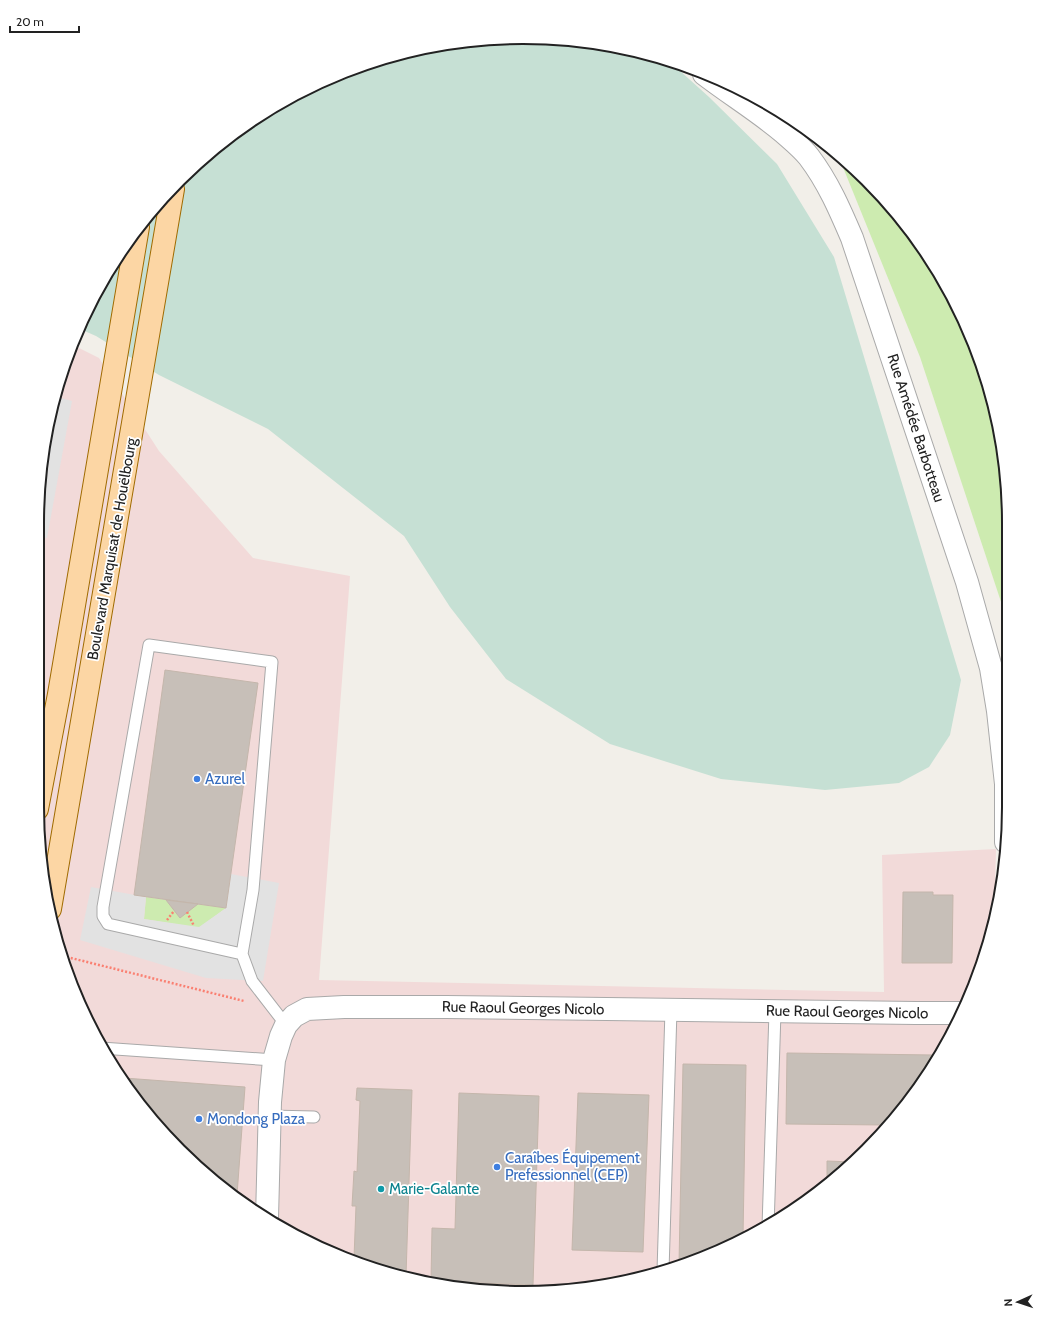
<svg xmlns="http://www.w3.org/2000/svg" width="1046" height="1330" font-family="Cabin,sans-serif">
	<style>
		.commercial { fill: #f2dad9 }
		.grass { fill: #cdebb0 }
		.wetland { fill: #c6e0d4 }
		.parking { fill: #e2e2e2 }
		.building { fill: #c7bfb8; stroke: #c4b6ab }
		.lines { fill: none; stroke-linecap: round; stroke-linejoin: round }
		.service-casing { stroke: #a9a9a9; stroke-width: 13 }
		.minor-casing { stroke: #a9a9a9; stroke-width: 24 }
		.tertiary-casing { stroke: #a9a9a9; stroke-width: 24 }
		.primary-casing { stroke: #a06b00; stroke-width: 24 }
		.path { stroke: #fa8072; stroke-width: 2.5; stroke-dasharray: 2 2; stroke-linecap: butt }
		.service { stroke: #fff; stroke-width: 11 }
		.minor { stroke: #fff; stroke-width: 22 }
		.tertiary { stroke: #fff; stroke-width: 22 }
		.primary { stroke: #fcd6a4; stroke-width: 22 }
		.shop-dot { fill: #3f7fe0; stroke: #fff; stroke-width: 1.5 }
		.culture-dot { fill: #0f9aa8; stroke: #fff; stroke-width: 1.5 }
		.labels { text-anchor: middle; stroke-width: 3.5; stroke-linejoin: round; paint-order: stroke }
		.street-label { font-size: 15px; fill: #222; stroke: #fff }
		.shop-label { font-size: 15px; fill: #366cbe; stroke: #fff; text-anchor: start }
		.culture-label { font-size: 15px; fill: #0d838f; stroke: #fff; text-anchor: start }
		.rim { fill: none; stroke: #222; stroke-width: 2 }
	</style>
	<rect width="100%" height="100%" fill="#f2efe9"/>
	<polygon class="commercial" points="73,345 99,358 159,451 253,558 350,576 319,980 884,992 882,855 996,849 994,921 972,993 927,1077 844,1172 766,1228 649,1276 523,1293 397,1276 280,1228 180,1151 102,1050 54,933 37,807 38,491 63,367"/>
	<g class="grass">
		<polygon points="838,155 888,202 944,280 983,367 1008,491 1008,623 920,357"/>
		<polygon points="146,897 226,908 199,928 144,919"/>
	</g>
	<polygon class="wetland" points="555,38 649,54 669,61 709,97 777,164 834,257 961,680 950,735 929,767 899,783 825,790 721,779 610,744 506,679 450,607 404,536 268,429 159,375 96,336 80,329 102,280 138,227 203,157 280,102 367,63 459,41"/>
	<g class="parking">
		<polygon points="57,397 72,401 47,538 38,536 38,491"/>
		<polygon points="231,874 279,883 263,981 206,978 80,940 91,887 146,897 144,919 199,927 226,908"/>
	</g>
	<g class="building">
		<polygon points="165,670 258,683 226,908 134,895"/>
		<polygon points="903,892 933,892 933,895 953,895 952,963 902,963"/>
		<polygon points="166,900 198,904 180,918"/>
		<polygon points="787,1053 934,1055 937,1059 927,1077 885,1125 786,1124"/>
		<polygon points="683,1064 746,1065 743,1237 679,1264"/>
		<polygon points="124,1078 245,1087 237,1195 180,1151"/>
		<polygon points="357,1088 412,1090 406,1276 396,1276 354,1258 356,1206 352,1206 354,1171 357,1172 360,1101 356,1100"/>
		<polygon points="459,1093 539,1096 533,1285 431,1281 432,1228 455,1229"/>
		<polygon points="578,1093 649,1095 643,1252 572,1250"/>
		<polygon points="827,1161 852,1162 844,1172 827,1184"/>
	</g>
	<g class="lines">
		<defs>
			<g id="service">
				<polyline points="242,954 253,890 272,662 149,645 103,907 103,916 108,924 242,954 252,981 286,1025"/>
				<polyline points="101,1048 274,1060"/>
				<polyline points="270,1116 314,1117"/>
				<polyline points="768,1227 775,1012"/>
				<polyline points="663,1271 671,1010"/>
			</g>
			<polyline id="minor" points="267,1218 270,1102 274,1060 281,1036 286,1025 294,1016 307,1009 344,1007 446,1007 916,1013 962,1013"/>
			<path id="tertiary" d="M 704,74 C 730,94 758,111 783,132 C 792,140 802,148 809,157 C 828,182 840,210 852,238 L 967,582 L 991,668 L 998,711 L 1006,784 L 1006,842"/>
			<g id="primary">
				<polyline points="37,809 59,694 138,227"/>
				<polyline points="50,909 173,189"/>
			</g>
		</defs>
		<use href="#service" class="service-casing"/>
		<use href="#minor" class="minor-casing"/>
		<use href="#tertiary" class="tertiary-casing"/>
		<use href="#primary" class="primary-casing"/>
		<g class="path">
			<polyline points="187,912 194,926"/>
			<polyline points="167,920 174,911"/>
			<polyline points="63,956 244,1001"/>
		</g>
		<use href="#service" class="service"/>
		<use href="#minor" class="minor"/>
		<use href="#tertiary" class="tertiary"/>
		<use href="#primary" class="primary"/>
	</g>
	<g class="shop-dot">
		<circle cx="197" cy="779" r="4"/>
		<circle cx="199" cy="1119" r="4"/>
		<circle cx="497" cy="1167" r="4"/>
	</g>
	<circle class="culture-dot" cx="381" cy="1189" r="4"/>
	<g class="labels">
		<g class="street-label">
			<text transform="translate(916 428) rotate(72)" y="5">Rue Amédée Barbotteau</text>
			<text transform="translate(112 549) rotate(-80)" y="5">Boulevard Marquisat de Houëlbourg</text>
			<text transform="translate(523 1008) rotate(1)" y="5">Rue Raoul Georges Nicolo</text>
			<text transform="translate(847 1012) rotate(1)" y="5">Rue Raoul Georges Nicolo</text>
		</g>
		<g class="shop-label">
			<text x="205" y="784">Azurel</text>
			<text x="207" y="1124">Mondong Plaza</text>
			<text x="505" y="1163">Caraîbes Équipement<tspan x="505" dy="17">Prefessionnel (CEP)</tspan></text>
		</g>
		<g class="culture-label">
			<text x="389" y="1194">Marie-Galante</text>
		</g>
	</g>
	<path d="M0 0H1046V1330H0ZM523 44H523A479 479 0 0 1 1002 523V807A479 479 0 0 1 523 1286H523A479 479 0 0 1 44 807V523A479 479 0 0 1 523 44Z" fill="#fff" fill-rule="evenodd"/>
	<path class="rim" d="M523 44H523A479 479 0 0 1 1002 523V807A479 479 0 0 1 523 1286H523A479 479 0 0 1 44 807V523A479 479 0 0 1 523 44Z"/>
	<g transform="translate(1018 1302) rotate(267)" stroke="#ffffff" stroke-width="3" paint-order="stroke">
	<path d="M0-3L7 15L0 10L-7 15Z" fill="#222222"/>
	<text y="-6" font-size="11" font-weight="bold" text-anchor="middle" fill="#222222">N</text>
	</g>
	<path d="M10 26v6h69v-6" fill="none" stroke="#222222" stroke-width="2"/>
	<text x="16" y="26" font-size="12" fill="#222222" stroke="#ffffff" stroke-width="3" paint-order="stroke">20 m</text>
</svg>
